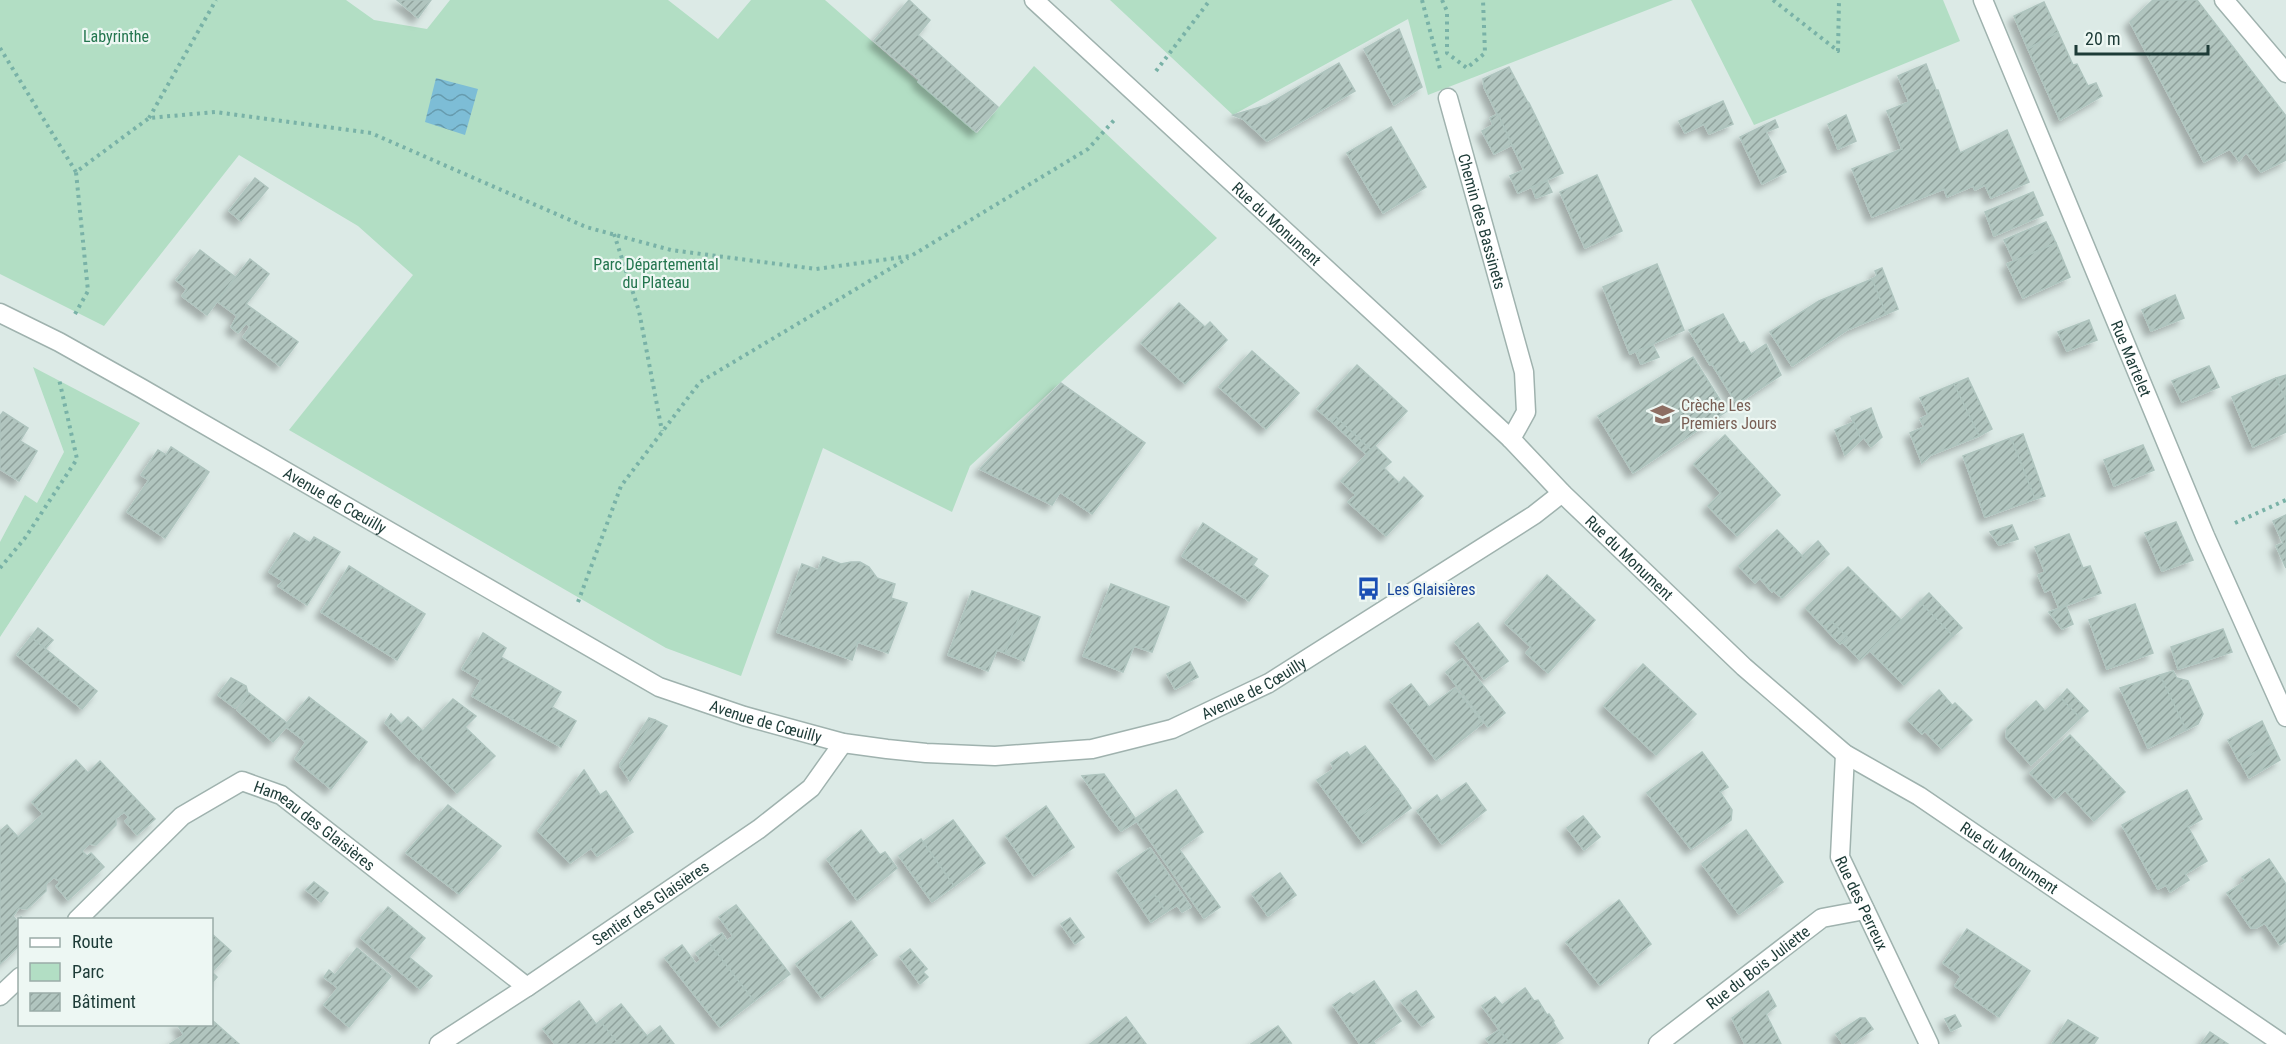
<svg xmlns="http://www.w3.org/2000/svg" width="2286" height="1044" font-family="'Roboto Condensed',sans-serif">
	<style>
		.park { fill: #b2dec4 }
		.water { fill: url(#water-waves) }
		.building { fill: url(#building-hatch); stroke: #aec4be; stroke-width: 1.5; filter: url(#shadow) }
		.lines { fill: none; stroke-linecap: round; stroke-linejoin: round }
		.lane-casing { stroke: #9fb2ae; stroke-width: 21 }
		.street-casing { stroke: #9fb2ae; stroke-width: 21 }
		.path { stroke: #79b2a7; stroke-width: 4; stroke-dasharray: 3 4.5; stroke-linecap: butt }
		.lane { stroke: #fff; stroke-width: 18 }
		.street { stroke: #fff; stroke-width: 18 }
		.labels { text-anchor: middle; stroke-width: 4.5; stroke-linejoin: round; paint-order: stroke }
		.park-label { font-size: 16px; fill: #23754e; stroke: #edf7f3 }
		.street-label { font-size: 16px; fill: #1d3b37; stroke: #edf7f3 }
		.education-label { font-size: 16px; fill: #785e54; stroke: #edf7f3; text-anchor: start }
		.transit-label { font-size: 16px; fill: #164399; stroke: #edf7f3; text-anchor: start }
	</style>
	<defs>
		<pattern id="water-waves" width="16" height="10" patternUnits="userSpaceOnUse" patternTransform="scale(1.5)"><rect width="16" height="10" fill="#7dbdd6"/><path d="M0 5q4-4 8 0t8 0" fill="none" stroke="#669bae"/></pattern>
		<pattern id="building-hatch" width="6" height="6" patternUnits="userSpaceOnUse" patternTransform="scale(1.5)"><rect width="6" height="6" fill="#b1c5bf"/><path d="M-1 1l2-2M0 6l6-6M5 7l2-2" fill="none" stroke="#8fa19c"/></pattern>
		<filter id="shadow"><feDropShadow dx="-5.5" dy="5.5" stdDeviation="3" flood-color="#0004"/></filter>
	</defs>
	<rect width="100%" height="100%" fill="#dceae6"/>
	<g class="park">
		<polygon points="0,0 346,0 374,20 427,29 450,0 668,0 718,39 751,0 825,0 977,133 1034,66 1217,238 970,466 952,512 823,448 741,676 666,648 289,430 413,275 358,226 239,155 104,326 0,274"/>
		<polygon points="1110,0 1673,0 1428,95 1408,19 1233,115"/>
		<polygon points="1691,0 1943,0 1960,41 1754,125"/>
		<polygon points="33,367 140,423 0,637 0,542 25,495 37,503 64,452"/>
	</g>
	<polygon class="water" points="436,78 478,89 465,135 425,122"/>
	<g class="building">
		<polygon points="397,0 431,0 418,18"/>
		<polygon points="909,0 930,20 918,35 998,107 976,132 918,82 920,80 874,41"/>
		<polygon points="2153,0 2197,0 2286,116 2286,160 2261,172 2246,152 2239,161 2230,149 2204,162 2130,22"/>
		<polygon points="2044,2 2058,32 2028,49 2014,16"/>
		<polygon points="1399,29 1422,87 1394,105 1364,49"/>
		<polygon points="2058,32 2073,65 2077,64 2088,86 2096,83 2102,96 2060,120 2028,49"/>
		<polygon points="1339,63 1355,91 1267,141 1243,119 1233,115 1267,105"/>
		<polygon points="1926,64 1936,90 1938,90 1960,153 2007,130 2029,182 1991,198 1985,185 1975,190 1973,186 1947,197 1944,189 1872,217 1852,169 1902,149 1887,111 1909,102 1898,76"/>
		<polygon points="1509,67 1527,101 1529,103 1563,173 1518,193 1510,176 1524,170 1484,87 1483,79"/>
		<polygon points="1723,101 1733,124 1709,134 1704,124 1685,133 1679,121"/>
		<polygon points="1498,114 1512,145 1494,154 1482,131 1493,125 1490,118"/>
		<polygon points="1846,115 1856,141 1838,149 1828,124"/>
		<polygon points="1775,120 1778,127 1766,132 1786,172 1762,184 1740,137"/>
		<polygon points="1391,127 1426,187 1383,213 1347,153"/>
		<polygon points="1597,175 1622,231 1585,248 1560,192"/>
		<polygon points="255,178 268,188 241,221 229,211"/>
		<polygon points="1547,181 1552,192 1536,198 1532,188"/>
		<polygon points="2033,192 2043,215 1994,236 1985,212"/>
		<polygon points="2046,222 2056,243 2014,261 2004,240"/>
		<polygon points="2056,243 2070,277 2023,298 2007,264"/>
		<polygon points="200,250 235,277 207,315 182,296 187,289 176,280"/>
		<polygon points="250,259 269,274 246,304 298,342 280,366 243,337 250,327 246,323 238,333 231,327 237,316 217,301"/>
		<polygon points="1657,264 1684,330 1630,354 1603,287"/>
		<polygon points="1882,268 1898,309 1886,314 1872,279 1877,276 1875,271"/>
		<polygon points="1872,279 1886,314 1847,330 1792,366 1770,332 1819,301"/>
		<polygon points="2175,295 2184,318 2151,331 2142,310"/>
		<polygon points="1179,303 1205,327 1210,322 1227,340 1185,384 1141,343"/>
		<polygon points="1723,314 1740,344 1744,342 1751,354 1766,344 1781,375 1737,404 1712,364 1710,365 1689,330"/>
		<polygon points="2089,320 2097,340 2067,351 2058,332"/>
		<polygon points="1653,345 1659,357 1641,364 1636,352"/>
		<polygon points="1252,351 1299,393 1266,429 1219,387"/>
		<polygon points="1693,357 1727,411 1633,473 1598,416"/>
		<polygon points="1357,365 1407,411 1371,450 1336,417 1332,422 1317,409"/>
		<polygon points="2209,366 2219,387 2182,402 2172,381"/>
		<polygon points="2286,375 2286,401 2276,378"/>
		<polygon points="1968,378 1992,429 1979,436 1954,384"/>
		<polygon points="2276,378 2286,401 2286,432 2253,447 2232,397"/>
		<polygon points="1061,383 1145,443 1092,514 1060,492 1052,505 980,469"/>
		<polygon points="1954,384 1979,436 1931,455 1922,463 1910,433 1924,427 1920,419 1928,415 1920,398"/>
		<polygon points="1871,408 1877,425 1861,440 1851,417"/>
		<polygon points="3,412 28,428 20,441 37,451 19,481 0,469 0,416"/>
		<polygon points="1336,417 1371,450 1366,454 1332,422"/>
		<polygon points="1854,422 1861,440 1845,455 1835,430"/>
		<polygon points="1877,425 1882,437 1871,447 1864,438"/>
		<polygon points="2023,434 2045,496 2035,499 2011,438"/>
		<polygon points="1725,435 1780,495 1737,536 1708,506 1721,493 1694,464"/>
		<polygon points="2011,438 2035,499 1985,517 1963,456"/>
		<polygon points="2143,445 2154,470 2114,486 2104,460"/>
		<polygon points="1375,446 1391,462 1384,468 1399,483 1404,477 1423,496 1386,536 1348,502 1356,495 1341,481"/>
		<polygon points="171,447 209,472 165,538 127,512 149,480 141,475 158,450 166,455"/>
		<polygon points="2286,515 2286,568 2276,546 2283,543 2273,521"/>
		<polygon points="2176,522 2193,560 2162,571 2145,533"/>
		<polygon points="1203,523 1257,559 1253,565 1268,576 1249,601 1182,556"/>
		<polygon points="2012,525 2018,539 1999,545 1990,532"/>
		<polygon points="1777,530 1805,559 1772,592 1760,578 1755,583 1739,566"/>
		<polygon points="294,533 310,543 314,537 340,552 307,605 278,586 283,581 269,572"/>
		<polygon points="2069,534 2083,568 2090,566 2101,593 2059,608 2051,589 2045,592 2038,575 2045,572 2035,547"/>
		<polygon points="1818,541 1829,554 1782,598 1773,590 1805,559 1802,556"/>
		<polygon points="823,557 841,564 851,562 860,562 869,567 877,578 895,584 891,598 907,603 888,653 858,642 852,660 777,632 802,564 818,570"/>
		<polygon points="349,566 425,614 397,660 321,612"/>
		<polygon points="1848,567 1901,620 1860,660 1842,642 1847,637 1832,622 1825,628 1806,608"/>
		<polygon points="1547,575 1595,620 1548,673 1526,653 1531,647 1505,623"/>
		<polygon points="1111,584 1169,607 1152,652 1134,646 1123,672 1083,656"/>
		<polygon points="972,591 1022,610 1005,653 997,650 988,671 948,655"/>
		<polygon points="1929,593 1962,628 1953,636 1920,602"/>
		<polygon points="1920,602 1953,636 1904,685 1870,651"/>
		<polygon points="2135,604 2153,653 2107,669 2089,620"/>
		<polygon points="2066,606 2073,624 2062,629 2049,612"/>
		<polygon points="1022,610 1040,617 1024,661 1005,653"/>
		<polygon points="1832,622 1847,637 1840,644 1825,628"/>
		<polygon points="1478,623 1508,661 1484,679 1455,642"/>
		<polygon points="38,628 53,640 45,649 31,637"/>
		<polygon points="2223,629 2232,652 2178,669 2171,647"/>
		<polygon points="483,633 506,648 501,657 561,692 552,707 576,721 561,747 472,696 481,680 462,669"/>
		<polygon points="31,637 97,691 82,709 17,655"/>
		<polygon points="1462,659 1505,713 1488,727 1446,672"/>
		<polygon points="1190,662 1198,677 1175,689 1167,674"/>
		<polygon points="1643,664 1696,714 1656,755 1604,706"/>
		<polygon points="2173,671 2177,678 2188,681 2203,714 2198,724 2186,730 2160,675"/>
		<polygon points="2160,675 2186,730 2148,748 2120,688"/>
		<polygon points="231,678 246,686 248,693 235,708 218,695"/>
		<polygon points="1411,684 1429,707 1455,688 1483,723 1436,760 1390,700"/>
		<polygon points="2067,689 2088,711 2080,718 2060,697"/>
		<polygon points="1939,690 1952,705 1922,734 1908,720"/>
		<polygon points="249,693 287,723 309,697 367,742 331,789 295,759 306,742 286,727 273,742 237,710"/>
		<polygon points="2060,697 2080,718 2031,765 2006,737 2007,728 2036,701 2045,711"/>
		<polygon points="453,699 476,716 465,727 495,756 457,793 420,756 419,759 385,723 391,714 401,724 408,717 423,731"/>
		<polygon points="1955,703 1972,720 1942,749 1925,731"/>
		<polygon points="649,718 655,720 620,766 620,764"/>
		<polygon points="655,720 667,726 630,781 620,766"/>
		<polygon points="2262,721 2272,743 2239,761 2228,740"/>
		<polygon points="2070,735 2125,792 2094,821 2065,790 2055,799 2030,773"/>
		<polygon points="2272,743 2280,760 2249,778 2240,761"/>
		<polygon points="1365,746 1398,789 1349,824 1317,780 1334,769 1331,763 1347,752 1350,756"/>
		<polygon points="1702,752 1728,787 1720,792 1732,810 1731,820 1691,849 1647,793"/>
		<polygon points="76,760 88,773 100,761 155,819 137,835 125,821 129,817 124,812 116,818 116,825 96,845 89,844 82,851 87,856 91,853 104,867 68,900 56,886 60,882 54,877 46,884 46,891 27,909 19,908 13,916 17,921 21,917 23,920 20,920 20,945 0,964 0,831 7,825 18,837 43,814 32,802"/>
		<polygon points="584,770 600,795 606,791 633,832 597,856 591,848 570,863 538,831"/>
		<polygon points="1104,774 1124,802 1108,814 1082,776"/>
		<polygon points="1466,783 1486,810 1442,844 1417,811 1437,795 1441,801"/>
		<polygon points="1398,789 1411,808 1363,843 1349,824"/>
		<polygon points="1176,790 1203,832 1179,849 1220,907 1204,918 1135,819"/>
		<polygon points="2187,790 2202,819 2188,827 2207,861 2185,874 2189,880 2170,892 2166,885 2158,889 2122,825"/>
		<polygon points="1124,802 1137,821 1121,831 1108,814"/>
		<polygon points="448,805 501,846 459,894 406,853"/>
		<polygon points="1046,806 1074,847 1034,876 1006,836"/>
		<polygon points="1583,816 1600,837 1584,850 1567,828"/>
		<polygon points="953,820 985,863 954,886 923,842"/>
		<polygon points="861,830 880,855 885,852 897,868 857,900 827,859"/>
		<polygon points="1746,830 1783,882 1739,914 1702,864"/>
		<polygon points="921,839 954,886 932,902 899,856"/>
		<polygon points="1150,848 1191,907 1182,912 1177,905 1166,912 1155,895 1139,904 1117,871"/>
		<polygon points="2269,859 2286,884 2286,941 2280,945 2265,923 2256,928 2251,928 2227,893 2246,881 2242,877"/>
		<polygon points="1280,873 1296,895 1268,916 1252,894"/>
		<polygon points="314,882 328,893 321,902 306,890"/>
		<polygon points="1155,895 1166,912 1151,922 1139,904"/>
		<polygon points="1619,900 1651,944 1600,985 1566,942"/>
		<polygon points="736,905 790,974 754,1001 709,943 722,933 727,941 733,936 719,917"/>
		<polygon points="388,907 425,938 409,957 432,976 420,989 361,938"/>
		<polygon points="1070,918 1084,937 1075,944 1061,924"/>
		<polygon points="851,921 877,955 822,998 796,964"/>
		<polygon points="1967,929 2030,971 1999,1017 1955,986 1961,976 1943,963"/>
		<polygon points="212,934 231,951 212,972 217,977 212,983"/>
		<polygon points="709,943 754,1001 720,1027 665,958 682,945 696,964 701,960 696,953"/>
		<polygon points="357,948 391,976 349,1027 324,1005 338,988 324,977 329,970 335,975"/>
		<polygon points="910,949 927,969 923,972 928,977 920,984 900,957"/>
		<polygon points="1374,981 1401,1021 1373,1041 1375,1044 1360,1044 1333,1005 1350,993 1353,995"/>
		<polygon points="1525,988 1534,1001 1538,1000 1547,1015 1549,1014 1554,1021 1553,1022 1563,1038 1554,1044 1510,1044 1482,1006 1495,997 1502,1005"/>
		<polygon points="1416,991 1434,1017 1422,1026 1401,1001"/>
		<polygon points="1768,991 1776,1006 1766,1014 1781,1044 1745,1044 1732,1018"/>
		<polygon points="579,1001 596,1024 600,1021 619,1044 555,1044 543,1029"/>
		<polygon points="621,1004 647,1036 660,1026 674,1044 619,1044 600,1021"/>
		<polygon points="1955,1015 1961,1026 1951,1031 1945,1019"/>
		<polygon points="1126,1017 1146,1044 1090,1044"/>
		<polygon points="1860,1018 1865,1018 1873,1029 1852,1044 1843,1044 1836,1034"/>
		<polygon points="212,1020 239,1044 170,1044 184,1035 177,1024 212,1024"/>
		<polygon points="2068,1020 2098,1038 2094,1044 2052,1044"/>
		<polygon points="1278,1026 1291,1043 1251,1044"/>
		<polygon points="1499,1030 1510,1044 1490,1044 1486,1039"/>
		<polygon points="2210,1032 2228,1044 2201,1044"/>
	</g>
	<g class="lines">
		<defs>
			<polyline id="lane" points="2224,0 2286,73"/>
			<g id="street">
				<path id="s1" d="M 1034,0 L 1511,439 L 1562,493 L 1744,667 L 1845,754 L 1919,796 L 2283,1044"/>
				<path id="s2" d="M 1983,0 L 2205,536 L 2286,717"/>
				<path id="s3" d="M 1448,98 L 1524,372 L 1526,412 L 1511,439"/>
				<path id="s4" d="M 0,313 L 59,342 L 141,388 L 659,687 L 744,716 L 843,743 L 887,749 L 926,753 L 995,756 L 1092,749 L 1172,729 L 1269,683 L 1534,515 L 1562,493"/>
				<path id="s5" d="M 1845,754 L 1840,857 L 1929,1044"/>
				<path id="s6" d="M 77,920 L 182,816 L 242,781 L 281,795 L 527,987"/>
				<polyline points="0,996 20,977"/>
				<path id="s7" d="M 439,1044 L 527,987 L 759,829 L 811,788 L 843,743"/>
				<path id="s8" d="M 1658,1044 L 1822,918 L 1865,910"/>
			</g>
		</defs>
		<use href="#lane" class="lane-casing"/>
		<use href="#street" class="street-casing"/>
		<g class="path">
			<polyline points="1422,0 1440,69"/>
			<polyline points="1442,0 1447,11 1447,53 1467,68 1485,53 1483,0"/>
			<polyline points="1773,0 1838,51 1839,0"/>
			<polyline points="0,48 76,172"/>
			<polyline points="1156,71 1210,0"/>
			<polyline points="149,118 216,0"/>
			<polyline points="614,234 639,311 662,431"/>
			<polyline points="75,314 88,291 76,172 149,118 215,112 371,133 586,227 671,250 816,269 911,256 1088,149 1116,118"/>
			<polyline points="2235,523 2286,500"/>
			<polyline points="0,568 25,538 77,459 59,379"/>
			<polyline points="578,602 621,486 700,382 908,258"/>
		</g>
		<use href="#lane" class="lane"/>
		<use href="#street" class="street"/>
	</g>
	<defs>
		<symbol id="school-bare" viewBox="-9 -9 18 18"><path d="M0-5L7-2L0 1L-7-2ZM-4 1L0 2.5L4 1V4Q0 6-4 4Z" fill="#8d6e63" stroke="#edf7f3" stroke-width="2.5" paint-order="stroke"/></symbol>
		<symbol id="bus-bare" viewBox="-9 -9 18 18"><path d="M-5-6H5V4H4V6H2V4H-2V6H-4V4H-5ZM-3.5-4V0h7V-4ZM-3.5 1.2v1.5H-2V1.2ZM2 1.2v1.5H3.5V1.2Z" fill="#1a4fb4" stroke="#edf7f3" stroke-width="2.5" paint-order="stroke"/></symbol>
	</defs>
	<g fill-rule="evenodd">
		<use href="#school-bare" x="1646" y="398" width="33" height="33"/>
		<use href="#bus-bare" x="1352" y="572" width="33" height="33"/>
	</g>
	<g class="labels">
		<g class="park-label">
			<text x="116" y="42">Labyrinthe</text>
			<text x="656" y="270">Parc Départemental<tspan x="656" dy="18">du Plateau</tspan></text>
		</g>
		<g class="street-label">
			<text dy="6" stroke="none"><textPath href="#s3" startOffset="128">Chemin des Bassinets</textPath></text>
			<text dy="6" stroke="none"><textPath href="#s1" startOffset="330">Rue du Monument</textPath></text>
			<text dy="6" stroke="none"><textPath href="#s2" startOffset="388">Rue Martelet</textPath></text>
			<text dy="6" stroke="none"><textPath href="#s4" startOffset="384">Avenue de Cœuilly</textPath></text>
			<text dy="6" stroke="none"><textPath href="#s1" startOffset="816">Rue du Monument</textPath></text>
			<text dy="6" stroke="none"><textPath href="#s4" startOffset="1374">Avenue de Cœuilly</textPath></text>
			<text dy="6" stroke="none"><textPath href="#s4" startOffset="870">Avenue de Cœuilly</textPath></text>
			<text dy="6" stroke="none"><textPath href="#s6" startOffset="303">Hameau des Glaisières</textPath></text>
			<text dy="6" stroke="none"><textPath href="#s1" startOffset="1302">Rue du Monument</textPath></text>
			<text dy="6" stroke="none"><textPath href="#s7" startOffset="254">Sentier des Glaisières</textPath></text>
			<text dy="6" stroke="none"><textPath href="#s5" startOffset="154">Rue des Perreux</textPath></text>
			<text dy="6" stroke="none"><textPath href="#s8" startOffset="126">Rue du Bois Juliette</textPath></text>
		</g>
		<g class="education-label">
			<text x="1681" y="411">Crèche Les<tspan x="1681" dy="18">Premiers Jours</tspan></text>
		</g>
		<g class="transit-label">
			<text x="1387" y="595">Les Glaisières</text>
		</g>
	</g>
	<rect x="18" y="918" width="195" height="108" fill="#edf7f3" stroke="#9aaca8" stroke-width="1.5"/>
	<rect x="30" y="938" width="30" height="9" fill="#ffffff" stroke="#9aaca8" stroke-width="1.5"/>
	<text x="72" y="948" font-size="18" fill="#1d3b37">Route</text>
	<rect x="30" y="963" width="30" height="18" fill="#b2dec4" stroke="#9aaca8" stroke-width="1.5"/>
	<text x="72" y="978" font-size="18" fill="#1d3b37">Parc</text>
	<rect x="30" y="993" width="30" height="18" fill="url(#building-hatch)" stroke="#9aaca8" stroke-width="1.5"/>
	<text x="72" y="1008" font-size="18" fill="#1d3b37">Bâtiment</text>
	<path d="M2076 45v9h132v-9" fill="none" stroke="#1d3b37" stroke-width="3"/>
	<text x="2085" y="45" font-size="18" fill="#1d3b37" stroke="#edf7f3" stroke-width="4.5" paint-order="stroke">20 m</text>
</svg>
